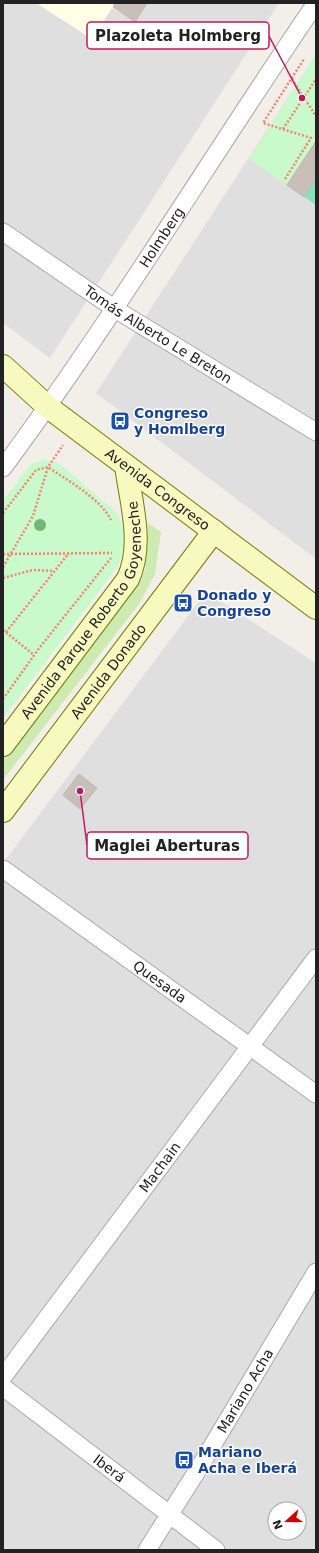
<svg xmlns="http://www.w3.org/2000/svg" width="319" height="1553" font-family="'DejaVu Sans',sans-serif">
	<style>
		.residential { fill: #e0dfdf; fill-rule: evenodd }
		.education { fill: #ffffe5 }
		.grass { fill: #cdebb0 }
		.park { fill: #c8facc }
		.pitch { fill: #88e0be }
		.building { fill: #c7bfb8; stroke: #c4b6ab }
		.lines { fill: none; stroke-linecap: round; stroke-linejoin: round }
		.street-casing { stroke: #a9a9a9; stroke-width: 19 }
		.secondary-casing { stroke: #707d05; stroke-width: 24 }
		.path { stroke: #fa8072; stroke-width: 2.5; stroke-dasharray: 2 2; stroke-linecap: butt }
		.street { stroke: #fff; stroke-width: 17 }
		.secondary { stroke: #f7fabf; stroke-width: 22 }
		.tree { fill: #74b475 }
		.labels { text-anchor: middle; stroke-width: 3; stroke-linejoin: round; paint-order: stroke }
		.street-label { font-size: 14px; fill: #222; stroke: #fff }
		.transit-label { font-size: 14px; font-weight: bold; fill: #164399; stroke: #fff; text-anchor: start }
		.leader { fill: none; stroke: #c2185b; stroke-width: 1.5 }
		.callout-dot { fill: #c2185b; stroke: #fff; stroke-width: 1.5 }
		.callout { fill: #fff; stroke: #c2185b; stroke-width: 1.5 }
		.callout-label { font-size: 15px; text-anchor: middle; font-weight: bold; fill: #222 }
	</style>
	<rect width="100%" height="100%" fill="#f2efe9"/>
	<g class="residential">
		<polygon points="3,3 279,3 50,358 3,323"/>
		<polygon points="316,54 316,559 96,393"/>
		<path d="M 206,592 L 316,663 L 316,1550 L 3,1550 L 3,863 ZM 275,1509 L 299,1509 L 299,1533 L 275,1533 Z"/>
	</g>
	<polygon class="education" points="36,3 147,3 135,22 112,8 92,39"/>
	<polygon class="grass" points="148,523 161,532 155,574 139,604 3,780 3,758 133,591 145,571"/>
	<g class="park">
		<polygon points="316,54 316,141 287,185 249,159"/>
		<path d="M 44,459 L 60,464 L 116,512 C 127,530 125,547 118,566 L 3,718 L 3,501 L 30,465 Z"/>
	</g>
	<polygon class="pitch" points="316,141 316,205 287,185"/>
	<g class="building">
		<polygon points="115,3 147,3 135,22 113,7"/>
		<polygon points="316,141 316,179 304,197 287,185"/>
		<polygon points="79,774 97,788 80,809 63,795"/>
	</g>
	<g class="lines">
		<defs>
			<g id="street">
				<path id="s1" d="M 3,232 L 115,309 L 316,432"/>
				<path id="s2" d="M 3,468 C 114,318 211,157 316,3"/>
				<path id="s3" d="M 3,869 L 316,1094"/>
				<path id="s4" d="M 3,1377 L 316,958"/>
				<path id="s5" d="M 3,1387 L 216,1550"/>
				<path id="s6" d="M 147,1550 L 199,1468 L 316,1272"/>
			</g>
			<g id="secondary">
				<path id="s7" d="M 3,366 L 48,407 L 316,608"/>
				<path id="s8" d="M 3,745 L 128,579 C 144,544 131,503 126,466"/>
				<path id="s9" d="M 3,811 L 214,531"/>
			</g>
		</defs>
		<use href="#street" class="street-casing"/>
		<use href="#secondary" class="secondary-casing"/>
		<g class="path">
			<polyline points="292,79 316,116"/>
			<polyline points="283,129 316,79"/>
			<polyline points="285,179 311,138 263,123 304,59"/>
			<path d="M 3,513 L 36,470 L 48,467 C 68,481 100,498 111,520"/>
			<polyline points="3,554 112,553"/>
			<polyline points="3,567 33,516 48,467 63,445"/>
			<polyline points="3,578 33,570 54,571"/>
			<polyline points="3,630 34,655"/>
			<polyline points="6,632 69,553"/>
			<polyline points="3,699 40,647 111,558"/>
		</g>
		<use href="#street" class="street"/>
		<use href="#secondary" class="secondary"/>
	</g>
	<circle class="tree" cx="40" cy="525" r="6"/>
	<defs>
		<symbol id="bus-square" viewBox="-11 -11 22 22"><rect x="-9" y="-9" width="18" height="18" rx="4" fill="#1a4fb4" stroke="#fff"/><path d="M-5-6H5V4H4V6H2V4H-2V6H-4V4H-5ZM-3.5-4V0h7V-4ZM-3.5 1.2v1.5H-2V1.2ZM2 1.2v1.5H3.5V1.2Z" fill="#fff"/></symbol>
	</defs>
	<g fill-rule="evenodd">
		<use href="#bus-square" x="109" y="410" width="22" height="22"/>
		<use href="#bus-square" x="172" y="592" width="22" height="22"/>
		<use href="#bus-square" x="173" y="1449" width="22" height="22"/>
	</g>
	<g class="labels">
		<g class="street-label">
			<text dy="5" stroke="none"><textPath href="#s2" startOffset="280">Holmberg</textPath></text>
			<text dy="5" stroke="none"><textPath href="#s1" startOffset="186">Tomás Alberto Le Breton</textPath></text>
			<text dy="5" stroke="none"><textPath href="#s7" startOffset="198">Avenida Congreso</textPath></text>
			<text dy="5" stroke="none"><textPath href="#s8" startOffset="161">Avenida Parque Roberto Goyeneche</textPath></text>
			<text dy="5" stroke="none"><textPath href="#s9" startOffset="175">Avenida Donado</textPath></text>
			<text dy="5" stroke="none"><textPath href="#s3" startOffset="193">Quesada</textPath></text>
			<text dy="5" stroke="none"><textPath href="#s4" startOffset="262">Machain</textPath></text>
			<text dy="5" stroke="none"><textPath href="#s6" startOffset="187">Mariano Acha</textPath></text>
			<text dy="5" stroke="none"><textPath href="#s5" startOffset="134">Iberá</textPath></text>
		</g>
		<g class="transit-label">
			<text x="134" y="418">Congreso<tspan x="134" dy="16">y Homlberg</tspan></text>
			<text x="197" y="600">Donado y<tspan x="197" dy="16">Congreso</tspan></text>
			<text x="198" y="1457">Mariano<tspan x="198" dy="16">Acha e Iberá</tspan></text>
		</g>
	</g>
	<path class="leader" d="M302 98L269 36M80 791L87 845"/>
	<g class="callout-dot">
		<circle cx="302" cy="98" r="4"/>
		<circle cx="80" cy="791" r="4"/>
	</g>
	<g class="callout">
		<rect x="87" y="22" width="182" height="27" rx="4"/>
		<rect x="87" y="832" width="161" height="27" rx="4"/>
	</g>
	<g class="callout-label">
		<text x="178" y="41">Plazoleta Holmberg</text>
		<text x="167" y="851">Maglei Aberturas</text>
	</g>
	<rect width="319" height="1553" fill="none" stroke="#222222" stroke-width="8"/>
	<g transform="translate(287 1521) rotate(249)"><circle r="19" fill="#ffffff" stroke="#a7a7a7"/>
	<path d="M0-3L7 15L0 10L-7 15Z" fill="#d40000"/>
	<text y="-6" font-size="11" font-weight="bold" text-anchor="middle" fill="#222222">N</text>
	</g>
</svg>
